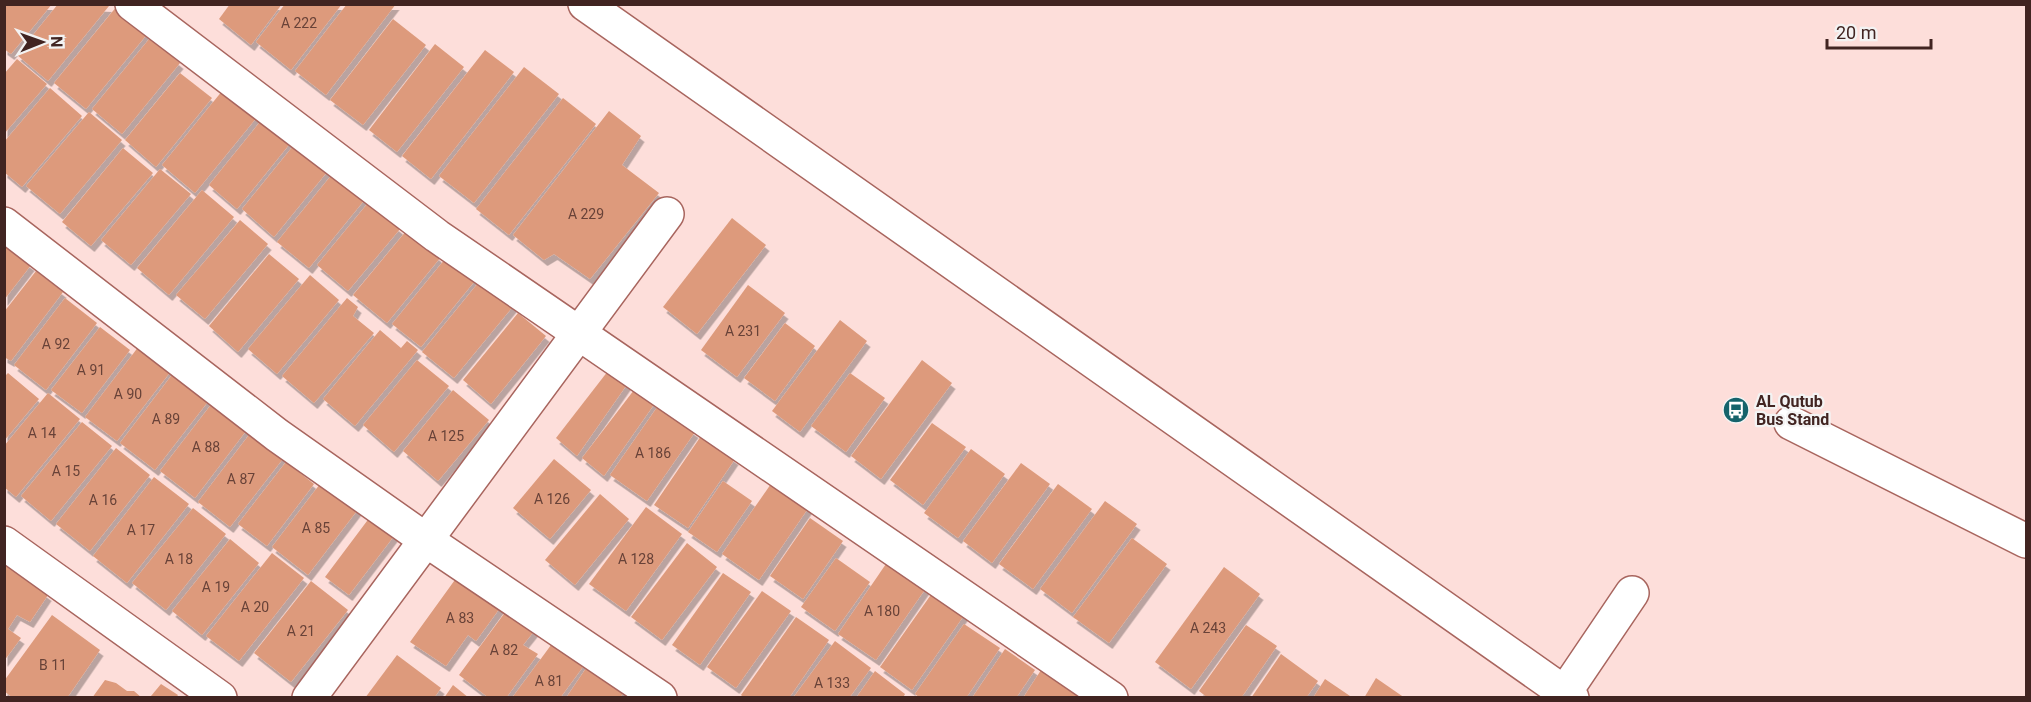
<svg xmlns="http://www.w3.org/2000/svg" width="2031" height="702" font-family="Roboto,sans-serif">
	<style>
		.building { fill: #dd9a7b; filter: url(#shadow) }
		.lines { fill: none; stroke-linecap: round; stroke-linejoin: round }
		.minor-casing { stroke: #a8655e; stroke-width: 36 }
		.minor { stroke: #fff; stroke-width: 33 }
		.labels { text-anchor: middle; stroke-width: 4.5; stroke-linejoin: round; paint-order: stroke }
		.number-label { font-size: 14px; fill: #684238 }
		.poi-label { font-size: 16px; font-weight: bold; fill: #412421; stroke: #f3f3f3; text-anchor: start }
	</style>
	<defs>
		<filter id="shadow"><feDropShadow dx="3.5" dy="6" stdDeviation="0" flood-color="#0004"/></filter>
	</defs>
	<rect width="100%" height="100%" fill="#fddeda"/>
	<g class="building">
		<polygon points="4,4 52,4 11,54 4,49"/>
		<polygon points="58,4 109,6 48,81 17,55"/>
		<polygon points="230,4 282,4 251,45 219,19"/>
		<polygon points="285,4 342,4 291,70 256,42"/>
		<polygon points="347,4 396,4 326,95 295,71"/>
		<polygon points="117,6 148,33 86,109 54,83"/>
		<polygon points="393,19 426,45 363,125 330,100"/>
		<polygon points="150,38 180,63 122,134 92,109"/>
		<polygon points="435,44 464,67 397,152 369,130"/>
		<polygon points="485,50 514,72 431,179 402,156"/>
		<polygon points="17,59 47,84 4,134 4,74"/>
		<polygon points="524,67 559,94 474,203 439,176"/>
		<polygon points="180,73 212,98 156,167 125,140"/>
		<polygon points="227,85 261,112 195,193 162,165"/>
		<polygon points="50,88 82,116 22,187 4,172 4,142"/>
		<polygon points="563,98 596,124 509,235 476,209"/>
		<polygon points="609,111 641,136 622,165 659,193 590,279 554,254 544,260 513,235"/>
		<polygon points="89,112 122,140 60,214 26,186"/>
		<polygon points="264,117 292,141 237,209 209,185"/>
		<polygon points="298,140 331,167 274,237 242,209"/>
		<polygon points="123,148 153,173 91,246 62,222"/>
		<polygon points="160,169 191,194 131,265 101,240"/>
		<polygon points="334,172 366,198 309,268 277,242"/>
		<polygon points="202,190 234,217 169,295 137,268"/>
		<polygon points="368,203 400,229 348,291 317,265"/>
		<polygon points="732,218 766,245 697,334 663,307"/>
		<polygon points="240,220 268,244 205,319 176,295"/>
		<polygon points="407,230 440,258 387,323 353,295"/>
		<polygon points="4,245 31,265 4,300"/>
		<polygon points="450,253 478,277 421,347 392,324"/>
		<polygon points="269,254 299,279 238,352 209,326"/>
		<polygon points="36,271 63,292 11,361 4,357 4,312"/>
		<polygon points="310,275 339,300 277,374 248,349"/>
		<polygon points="483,277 515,304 454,378 422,352"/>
		<polygon points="748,285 785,313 737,377 701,350"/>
		<polygon points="65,298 97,323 46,390 14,365"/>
		<polygon points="347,298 358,307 353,316 374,333 314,403 282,376"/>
		<polygon points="518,313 546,336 491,404 463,380"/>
		<polygon points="840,320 867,341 800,432 772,411"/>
		<polygon points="785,323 815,346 775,401 744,378"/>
		<polygon points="100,327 130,350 82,413 51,390"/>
		<polygon points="380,330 401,348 407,341 418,350 355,426 323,399"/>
		<polygon points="139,346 171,371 117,441 85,417"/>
		<polygon points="417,360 449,386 394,452 363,425"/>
		<polygon points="922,360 952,383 881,479 851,456"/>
		<polygon points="178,367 213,395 155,470 120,443"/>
		<polygon points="608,371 628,383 577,456 556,438"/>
		<polygon points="8,373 39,399 4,441 4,377"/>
		<polygon points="850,373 885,398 846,452 811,426"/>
		<polygon points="453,390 489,420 438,481 403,451"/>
		<polygon points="634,390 655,403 604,476 582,458"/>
		<polygon points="48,393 80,419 16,497 4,487 4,446"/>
		<polygon points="217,397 252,423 195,498 160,471"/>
		<polygon points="658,406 695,432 647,501 610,475"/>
		<polygon points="82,422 112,446 51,521 21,496"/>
		<polygon points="932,423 966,447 923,505 890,480"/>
		<polygon points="252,431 285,456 230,527 198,502"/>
		<polygon points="701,436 735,459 688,528 654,505"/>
		<polygon points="116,448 150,475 90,551 56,524"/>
		<polygon points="971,449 1005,474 958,538 924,513"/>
		<polygon points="554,459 591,490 550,539 513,508"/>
		<polygon points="286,462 314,484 267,546 238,524"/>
		<polygon points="1021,463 1050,484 992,563 963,541"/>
		<polygon points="154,477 189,504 127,583 93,556"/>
		<polygon points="323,480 359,508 308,575 272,547"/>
		<polygon points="723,481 752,501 717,552 688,532"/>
		<polygon points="773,481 809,507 759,580 722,554"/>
		<polygon points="1058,484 1092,509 1033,589 999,564"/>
		<polygon points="600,494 629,519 575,585 545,560"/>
		<polygon points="1105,501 1137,524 1072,613 1040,589"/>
		<polygon points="646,507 682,534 626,611 589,584"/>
		<polygon points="193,508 226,534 166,610 132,583"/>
		<polygon points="373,513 397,532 349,595 325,577"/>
		<polygon points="810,518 843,541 803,599 770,576"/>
		<polygon points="1132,538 1167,564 1109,643 1073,617"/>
		<polygon points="230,539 259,563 202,635 172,611"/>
		<polygon points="687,543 717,567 662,640 631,617"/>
		<polygon points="272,553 304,578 239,661 206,636"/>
		<polygon points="836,558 870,582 835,631 801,607"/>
		<polygon points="888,561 926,588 876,660 838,634"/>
		<polygon points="4,562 48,595 30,622 17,615 8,629 21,638 4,661"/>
		<polygon points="1224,567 1260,594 1191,689 1155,662"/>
		<polygon points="723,573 751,592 700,665 672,645"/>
		<polygon points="457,577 505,601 476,641 468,635 446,666 410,642"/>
		<polygon points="311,581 348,610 291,682 254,653"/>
		<polygon points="935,589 967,611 912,690 880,667"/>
		<polygon points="762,591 791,611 736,688 707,667"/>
		<polygon points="512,603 539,625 523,645 538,654 506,698 489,698 459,675"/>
		<polygon points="52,615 100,650 67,698 13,698 4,691 4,681"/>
		<polygon points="796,617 829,640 789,698 744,698 741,695"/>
		<polygon points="964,624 1000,648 966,698 920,698 915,694"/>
		<polygon points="1246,625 1277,646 1241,698 1208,698 1199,691"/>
		<polygon points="554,641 585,664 560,698 512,698"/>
		<polygon points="835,641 871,668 849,698 793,698"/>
		<polygon points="1005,649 1035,670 1016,698 972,698"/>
		<polygon points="1281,654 1318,681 1306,698 1251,698"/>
		<polygon points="397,655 441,688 434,698 365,698"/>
		<polygon points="589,664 625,690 620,698 566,698"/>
		<polygon points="1043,667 1080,693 1077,698 1023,698"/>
		<polygon points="875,671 905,694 903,698 856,698"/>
		<polygon points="1376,678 1405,698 1364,698"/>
		<polygon points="1325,679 1353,698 1313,698"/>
		<polygon points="105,680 116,683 127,691 134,691 142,698 92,698"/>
		<polygon points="161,684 178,695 176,698 151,696"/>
		<polygon points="453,685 469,698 444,698"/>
	</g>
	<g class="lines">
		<defs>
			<g id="minor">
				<polyline points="132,4 437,236 1111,698"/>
				<polyline points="585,4 1572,698"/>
				<polyline points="4,224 277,435 426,540 660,698"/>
				<polyline points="1791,423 2026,541"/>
				<polyline points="4,543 220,698"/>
				<polyline points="309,698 667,214"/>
				<polyline points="1561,698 1632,593"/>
			</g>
		</defs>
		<use href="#minor" class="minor-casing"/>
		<use href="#minor" class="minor"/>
	</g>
	<defs>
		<symbol id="bus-disc" viewBox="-11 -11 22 22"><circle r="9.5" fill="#15636b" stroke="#f3f3f3"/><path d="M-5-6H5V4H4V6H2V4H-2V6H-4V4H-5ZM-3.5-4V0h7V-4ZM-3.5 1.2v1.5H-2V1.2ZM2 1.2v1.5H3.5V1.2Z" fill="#fff"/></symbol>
	</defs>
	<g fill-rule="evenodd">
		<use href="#bus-disc" x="1721" y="395" width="30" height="30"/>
	</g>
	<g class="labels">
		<g class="number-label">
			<text x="299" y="28">A 222</text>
			<text x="586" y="219">A 229</text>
			<text x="743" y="336">A 231</text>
			<text x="56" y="349">A 92</text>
			<text x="91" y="375">A 91</text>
			<text x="128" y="399">A 90</text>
			<text x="166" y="424">A 89</text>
			<text x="42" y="438">A 14</text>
			<text x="446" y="441">A 125</text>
			<text x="206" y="452">A 88</text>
			<text x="653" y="458">A 186</text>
			<text x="66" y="476">A 15</text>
			<text x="241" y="484">A 87</text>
			<text x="552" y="504">A 126</text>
			<text x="103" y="505">A 16</text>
			<text x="316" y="533">A 85</text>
			<text x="141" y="535">A 17</text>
			<text x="179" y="564">A 18</text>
			<text x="636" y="564">A 128</text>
			<text x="216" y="592">A 19</text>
			<text x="255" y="612">A 20</text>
			<text x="882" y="616">A 180</text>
			<text x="460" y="623">A 83</text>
			<text x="1208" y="633">A 243</text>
			<text x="301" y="636">A 21</text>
			<text x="504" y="655">A 82</text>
			<text x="53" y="670">B 11</text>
			<text x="549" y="686">A 81</text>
			<text x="832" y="688">A 133</text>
		</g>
		<g class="poi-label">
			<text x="1756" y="407">AL Qutub<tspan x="1756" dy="18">Bus Stand</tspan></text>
		</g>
	</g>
	<rect width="2031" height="702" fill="none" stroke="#412421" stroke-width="12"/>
	<g transform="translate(42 42) rotate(89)" stroke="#f3f3f3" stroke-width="4.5" paint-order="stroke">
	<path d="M0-4.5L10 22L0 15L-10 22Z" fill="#412421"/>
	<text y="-9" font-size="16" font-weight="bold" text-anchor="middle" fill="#412421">N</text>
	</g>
	<path d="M1827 39v9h104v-9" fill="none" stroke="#412421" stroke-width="3"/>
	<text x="1836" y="39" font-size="18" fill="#412421" stroke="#f3f3f3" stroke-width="4.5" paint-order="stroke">20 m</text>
</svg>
